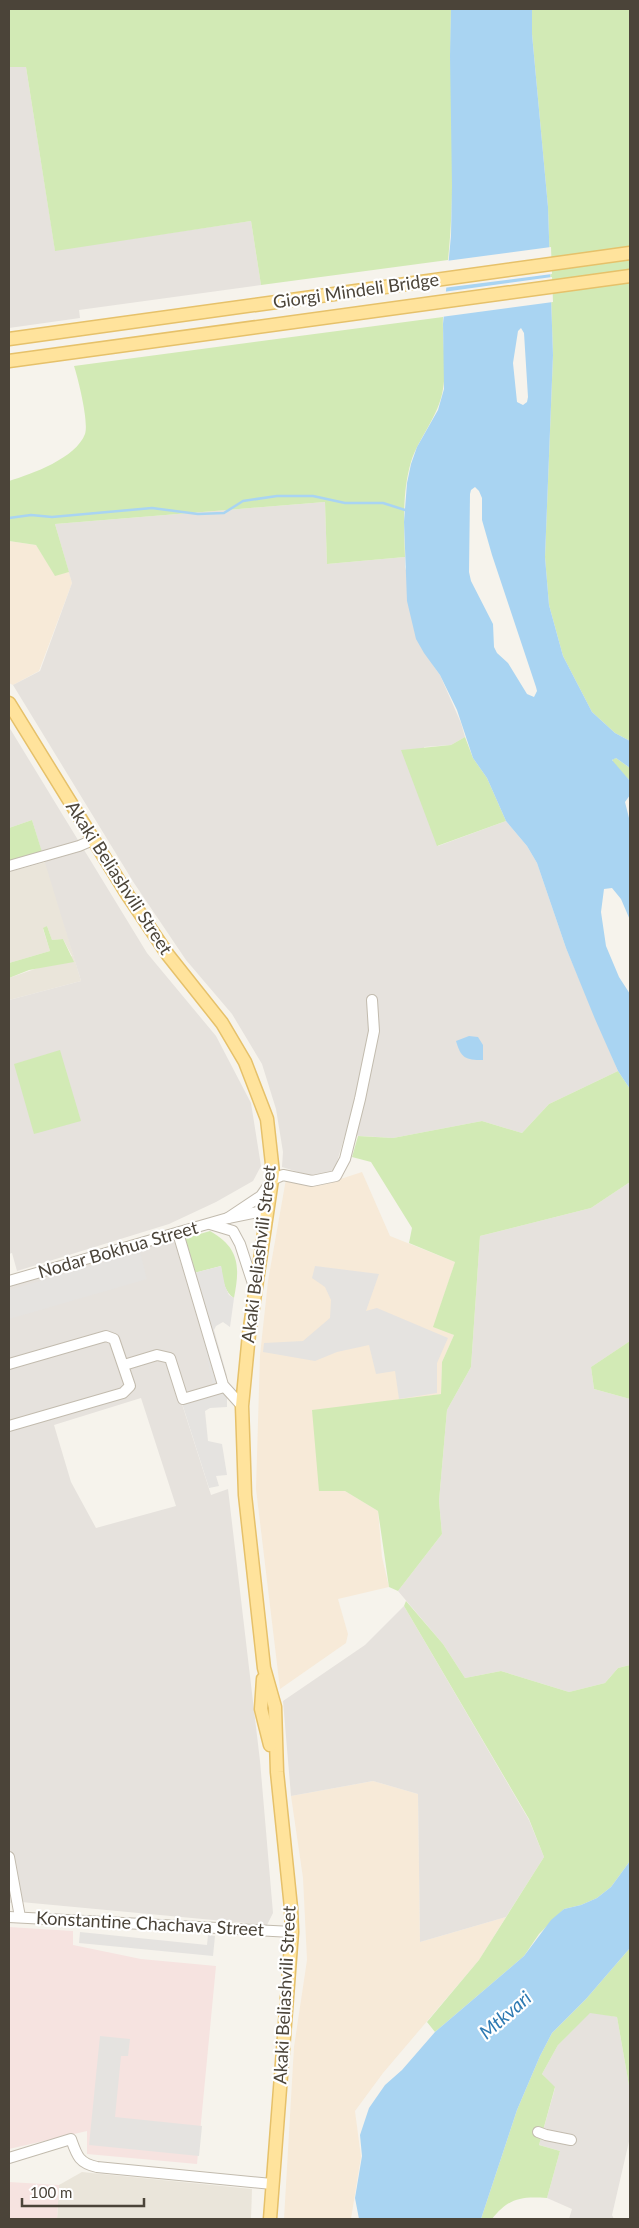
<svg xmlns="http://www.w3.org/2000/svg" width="639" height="2228" font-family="Lato,sans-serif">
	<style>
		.residential { fill: #eae5da }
		.commercial { fill: #f7ead8 }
		.industrial { fill: #e6e2dd; fill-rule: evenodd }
		.medical { fill: #f6e3e0 }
		.green { fill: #d2eab5 }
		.parking { fill: #e5e3e0 }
		.water { fill: #a9d4f2; fill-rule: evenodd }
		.pier { fill: #f6f3ec }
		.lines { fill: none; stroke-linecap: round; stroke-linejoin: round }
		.stream { stroke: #a9d4f2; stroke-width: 2.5 }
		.minor-casing { stroke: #c2bbae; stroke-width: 12 }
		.major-casing { stroke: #e6c16a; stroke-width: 15 }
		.minor { stroke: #fff; stroke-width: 10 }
		.major { stroke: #ffe39c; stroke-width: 12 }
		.labels { text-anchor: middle; stroke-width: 4.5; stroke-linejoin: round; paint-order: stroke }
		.street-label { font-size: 18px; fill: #4b4439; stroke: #fff }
		.water-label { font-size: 19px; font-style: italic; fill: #2e7ab2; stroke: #fff }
	</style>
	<rect width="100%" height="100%" fill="#f6f3ec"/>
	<g class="residential">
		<polygon points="46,862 81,981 9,1000 9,978 72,956 63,939 52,940 47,926 43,929 50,951 9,963 9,872"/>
		<polygon points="82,2172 252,2189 251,2219 57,2219 59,2185"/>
	</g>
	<g class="commercial">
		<polygon points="9,541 36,545 55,575 69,572 72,583 39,671 13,685 9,683"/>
		<polygon points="362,1172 390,1236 455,1262 434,1326 454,1335 442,1362 441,1394 312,1411 345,1491 378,1511 382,1557 389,1587 338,1599 348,1634 346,1643 280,1689 256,1489 260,1355 268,1281 286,1179 322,1185"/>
		<polygon points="373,1781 418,1794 420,1942 506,1917 479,1960 383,2073 355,2111 361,2157 351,2219 284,2219 294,2047 307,1960 303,1878 291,1796"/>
	</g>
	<g class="industrial">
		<polygon points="9,67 26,67 55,250 251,221 261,285 79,310 80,318 9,328"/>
		<polygon points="325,502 327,564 405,557 405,567 433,665 440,675 461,723 465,737 451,745 424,747 438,846 506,821 527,846 537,863 566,948 618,1071 549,1104 522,1133 482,1121 393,1138 345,1135 334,1172 325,1178 311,1176 282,1167 283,1152 276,1109 262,1064 232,1014 186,960 134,883 13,685 40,671 72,583 55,524"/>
		<polygon points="9,727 147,953 216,1036 251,1103 261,1166 253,1181 216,1202 169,1224 17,1271 12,1253 9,1254 9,1000 81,981 32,820 9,828"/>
		<polygon points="630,1182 630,1341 591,1367 594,1389 630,1399 630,1665 618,1668 605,1683 569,1692 501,1671 465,1678 443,1644 398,1591 442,1534 439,1501 447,1410 471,1367 480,1236 591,1208"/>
		<path d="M 173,1237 L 220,1390 L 181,1401 L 211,1495 L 228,1489 L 260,1761 L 273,1913 L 267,1925 L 21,1902 L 9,1903 L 9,1286 ZM 141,1398 L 176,1506 L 96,1528 L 71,1482 L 54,1425 Z"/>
		<polygon points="404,1606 529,1820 544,1857 506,1917 420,1942 418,1794 373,1781 291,1796 283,1701 365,1645"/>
		<polygon points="590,2012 617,2017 630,2091 630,2137 612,2215 614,2219 569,2219 572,2209 547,2198 560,2151 539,2145 555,2088 542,2074 558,2045"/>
	</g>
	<g class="medical">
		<polygon points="9,1927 73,1931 73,1945 141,1959 216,1966 197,2164 87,2154 87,2131 9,2149"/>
		<polygon points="9,2182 59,2185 57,2219 9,2219"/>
	</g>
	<g class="green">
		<path d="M 9,9 L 451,9 C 449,92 457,177 448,260 L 261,285 L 251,221 L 55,251 L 26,67 L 9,67 Z"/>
		<polygon points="532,9 630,9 630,741 615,733 592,712 563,656 549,605 545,557 553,355 548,207 532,34"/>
		<path d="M 443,317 C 442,340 447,367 443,389 C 439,416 419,437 411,462 C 402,492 404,526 405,557 L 327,564 L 325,502 L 55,524 L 69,572 L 55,576 L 36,545 L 9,541 L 9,481 C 32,474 76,458 85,434 C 89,422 78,378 74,366 Z"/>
		<polygon points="465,737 473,758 487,778 506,821 437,846 401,750 451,745"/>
		<polygon points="616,758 630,768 630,781 612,762 613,759"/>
		<polygon points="32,820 42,852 9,861 9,828"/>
		<polygon points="47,926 52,940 63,939 74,962 29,970 9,978 9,963 50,951 43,928"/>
		<polygon points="60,1050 81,1121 34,1134 14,1064"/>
		<polygon points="618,1071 630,1089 630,1182 591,1208 480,1236 471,1367 447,1410 439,1501 442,1534 398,1591 389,1587 378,1511 345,1491 319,1491 312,1410 441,1394 442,1362 454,1335 433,1327 455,1262 409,1243 412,1228 371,1162 352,1157 358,1136 393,1138 482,1121 522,1133 549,1104"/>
		<path d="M 210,1231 C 240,1248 240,1267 234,1298 C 224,1292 222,1277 221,1266 L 194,1273 L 183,1239 Z"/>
		<polygon points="630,1341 630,1399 594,1389 591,1367"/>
		<polygon points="406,1601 443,1644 465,1678 501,1671 569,1692 605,1683 618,1668 630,1665 630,1861 611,1887 597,1898 581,1905 564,1909 539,1934 524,1956 435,2032 427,2022 479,1960 544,1857 529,1819 404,1606"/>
		<path d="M 630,1948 L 630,2091 L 617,2017 L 590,2013 L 558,2045 L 542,2074 L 555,2087 L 539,2145 L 560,2151 L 547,2198 C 521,2196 509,2198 492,2219 L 481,2219 L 517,2110 L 540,2056 L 552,2033 L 586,1999 Z"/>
	</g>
	<g class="parking">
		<polygon points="183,1239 194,1273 221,1266 225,1286 229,1295 234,1298 230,1327 223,1322 216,1326 214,1330 227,1376 227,1407 210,1408 205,1411 208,1441 222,1444 227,1475 216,1476 219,1486 209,1488 180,1397 213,1386"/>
		<polygon points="140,1252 147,1279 9,1319 9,1290"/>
		<polygon points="315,1266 379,1274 366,1311 377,1308 448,1338 437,1363 437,1393 399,1399 395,1371 376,1374 369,1345 337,1352 315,1361 263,1352 264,1343 303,1341 330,1318 331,1300 325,1287 312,1278"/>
		<polygon points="80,1932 207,1945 208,1935 215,1936 213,1956 79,1943"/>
		<polygon points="100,2036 130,2039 128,2056 121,2056 115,2117 202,2126 199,2156 89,2145"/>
	</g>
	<g class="water">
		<path d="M 451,9 L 532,9 L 532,34 L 548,207 L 553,355 L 545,557 L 549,605 L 563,656 L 592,712 L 615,733 L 630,741 L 630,768 L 616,758 L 612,760 L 630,781 L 630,795 L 625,802 L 630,822 L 630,920 L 621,899 L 612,888 L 604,889 L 601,912 L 606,946 L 619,977 L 630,994 L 630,1089 L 618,1071 L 595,1019 L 566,948 L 537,863 L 527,846 L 506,821 L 487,778 L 473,758 L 457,710 L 440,675 L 424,653 L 416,639 L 407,601 L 404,522 L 407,483 L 411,464 L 417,447 L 438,410 L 444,389 L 443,324 L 451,235 L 452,186 L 450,56 ZM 521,328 L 524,333 L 528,397 L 527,402 L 523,405 L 517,402 L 513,363 L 518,331 ZM 475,487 L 479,491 L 482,498 L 482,520 L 492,555 L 536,687 L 537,691 L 534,697 L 527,694 L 508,663 L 497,653 L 494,647 L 493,624 L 471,581 L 469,572 L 470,494 L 471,490 Z"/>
		<path d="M 469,1036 L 478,1037 L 483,1045 L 483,1060 C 465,1060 461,1058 456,1041 Z"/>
		<polygon points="630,1861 630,1948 586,1999 552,2033 540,2056 517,2110 481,2219 359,2219 355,2198 362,2156 360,2135 369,2108 385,2085 402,2070 435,2032 524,1956 551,1920 564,1909 581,1905 597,1898 611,1887"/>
	</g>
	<g class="pier">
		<polygon points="551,247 552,274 443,288 446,261"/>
		<polygon points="552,277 553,302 441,317 443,292"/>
	</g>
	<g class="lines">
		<polyline class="stream" points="9,518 31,515 52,517 152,508 198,514 224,513 243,501 277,496 313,496 345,503 383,503 405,510"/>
		<defs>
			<g id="minor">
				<polyline points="9,866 79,846 93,840"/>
				<polyline points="228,1218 261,1196 272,1180 283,1175 312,1181 336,1176 345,1159 360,1099 374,1031 372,1000"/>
				<polyline points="210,1224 233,1231 240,1244 255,1290"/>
				<polyline points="178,1233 223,1385 242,1406"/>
				<polyline points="9,1281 228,1218 268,1210"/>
				<polyline points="9,1364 106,1336 114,1339 130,1386 123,1393 9,1426"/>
				<polyline points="124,1365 157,1355 170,1358 183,1399 224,1387"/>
				<polyline points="9,1857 20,1917"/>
				<polyline points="9,1917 292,1932"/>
				<polyline points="538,2132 546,2135 571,2140"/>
				<path d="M 9,2158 L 71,2139 C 77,2156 79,2163 97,2167 L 272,2184"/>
			</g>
			<g id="major">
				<polyline points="9,339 630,253"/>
				<polyline points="9,361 630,276"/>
				<polyline points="9,703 127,894 168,955 222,1023 245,1062 267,1119 273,1173 249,1334 242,1406 245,1495 264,1668 275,1707 277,1772 291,1908 292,1932 270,2219"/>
				<polyline points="263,1679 261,1709 270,1745"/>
			</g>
		</defs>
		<use href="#minor" class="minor-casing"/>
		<use href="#major" class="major-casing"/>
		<use href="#minor" class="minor"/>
		<use href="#major" class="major"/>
	</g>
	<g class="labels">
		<g class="street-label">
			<text transform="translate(356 291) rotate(-8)" y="6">Giorgi Mindeli Bridge</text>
			<text transform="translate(119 878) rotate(57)" y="6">Akaki Beliashvili Street</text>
			<text transform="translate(118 1250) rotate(-16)" y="6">Nodar Bokhua Street</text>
			<text transform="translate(259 1254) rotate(-83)" y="6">Akaki Beliashvili Street</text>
			<text transform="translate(150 1924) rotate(3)" y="6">Konstantine Chachava Street</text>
			<text transform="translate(285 1995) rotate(-87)" y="6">Akaki Beliashvili Street</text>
		</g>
		<g class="water-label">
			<text transform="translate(505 2015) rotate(-41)" y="7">Mtkvari</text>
		</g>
	</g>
	<rect width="639" height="2228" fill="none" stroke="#4b4439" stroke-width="20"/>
	<path d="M22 2198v8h122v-8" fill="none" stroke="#4b4439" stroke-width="2.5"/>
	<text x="30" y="2198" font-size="15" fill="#4b4439" stroke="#ffffff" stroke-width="4" paint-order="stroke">100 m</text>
</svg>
